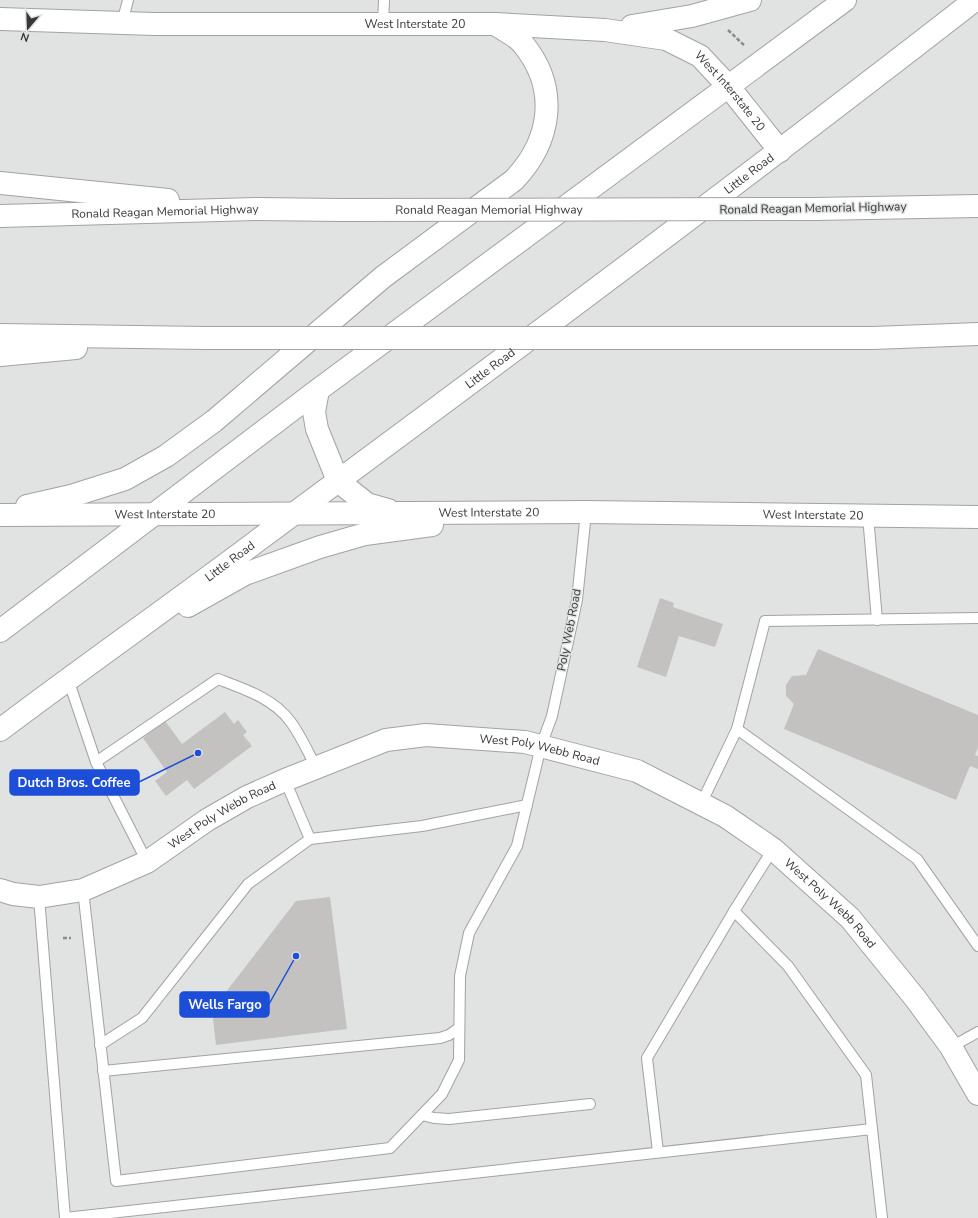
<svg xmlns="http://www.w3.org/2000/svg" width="978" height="1218" font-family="'Nunito Sans',sans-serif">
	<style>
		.building { fill: #c3c2c1 }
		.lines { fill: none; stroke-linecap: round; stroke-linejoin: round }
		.lane-casing { stroke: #a2a2a3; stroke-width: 12 }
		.secondary-casing { stroke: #a2a2a3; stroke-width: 24 }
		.highway-casing { stroke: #a2a2a3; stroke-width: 24 }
		.path { stroke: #8a8b8b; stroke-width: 2.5; stroke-dasharray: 4 2; stroke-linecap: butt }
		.lane { stroke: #fff; stroke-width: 10 }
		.secondary { stroke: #fff; stroke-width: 22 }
		.highway { stroke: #fff; stroke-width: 22 }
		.highway-bridge-casing { stroke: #a2a2a3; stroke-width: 24; stroke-linecap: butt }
		.highway-bridge { stroke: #fff; stroke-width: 22 }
		.labels { text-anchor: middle; stroke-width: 3; stroke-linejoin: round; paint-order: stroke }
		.street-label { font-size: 12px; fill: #373838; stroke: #e1e2e2 }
		.leader { fill: none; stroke: #1d4ed8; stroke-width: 1.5 }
		.callout-dot { fill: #1d4ed8; stroke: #e1e2e2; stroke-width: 1.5 }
		.callout { fill: #1d4ed8; stroke: #1d4ed8; stroke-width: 1.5 }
		.callout-label { font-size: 13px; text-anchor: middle; font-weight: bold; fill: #fff }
	</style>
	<rect width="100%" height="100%" fill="#e1e2e2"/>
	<g class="building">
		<polygon points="660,598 674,603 673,607 723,624 715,647 679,636 666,677 637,667"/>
		<polygon points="818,649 978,715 978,747 975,755 978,756 978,769 970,766 956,800 784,729 794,704 786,696 786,685 792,676 806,675"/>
		<polygon points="225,712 234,724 238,720 247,732 243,735 252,746 194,789 187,780 166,796 155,781 167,772 143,738 165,721 182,744"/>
		<polygon points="330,897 347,1029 216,1045 212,1010 296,901"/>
	</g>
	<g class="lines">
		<defs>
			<g id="lane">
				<polyline points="122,23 128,0"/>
				<polyline points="383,24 384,0"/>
				<polyline points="868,516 877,620"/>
				<polyline points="68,679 96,762 147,862"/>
				<polyline points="737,729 765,621 978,618"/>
				<path d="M 96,762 L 218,679 C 244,689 273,698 290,721 C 300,734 308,752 316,767"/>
				<polyline points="285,780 310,839 422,826 527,805"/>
				<polyline points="701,804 737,729 917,859 978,946"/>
				<polyline points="773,849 734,911 788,966 866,1075 872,1129"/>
				<polyline points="83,890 116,1181 390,1148 442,1094 459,1060 460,976 469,933 517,846 541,746 552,716 577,600 586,512"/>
				<polyline points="39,897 65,1218 872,1129 882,1218"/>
				<polyline points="100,1045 142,1018 248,884 310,839"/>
				<polyline points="951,1047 978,1032"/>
				<polyline points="103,1071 440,1038 449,1035 459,1028"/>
				<polyline points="422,1115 434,1118 449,1119 590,1104"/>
				<polyline points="658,1152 647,1058 734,911"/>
			</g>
			<g id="secondary">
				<path id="s1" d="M 0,19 L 154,24 L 495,24 L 605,30 L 666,39 L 700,56 L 729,87 L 780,151"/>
				<polyline points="632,26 692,16 750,0"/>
				<polyline points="318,390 314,412 317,429 338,481 367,504 388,510"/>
				<path d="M 27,506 L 71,496 L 125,479 L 166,456 L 214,421 L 383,277 L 514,180 C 552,140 559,88 523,44 C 517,36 503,30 495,24"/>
				<path id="s2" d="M 0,515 L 586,512 L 978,517"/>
				<polyline points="188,606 245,574 320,547 365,534 432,525"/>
				<polyline points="0,631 318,390 845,0"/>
				<path id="s3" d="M 0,730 C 86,665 175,603 261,538 C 501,361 740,183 975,0"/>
				<path id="s4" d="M 0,890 L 13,894 L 39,897 L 83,890 L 147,862 L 207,820 L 247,797 L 285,780 L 386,740 L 426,735 L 525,742 L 637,771 L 725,816 L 773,849 L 850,918 L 915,998 L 951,1047 L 978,1094"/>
			</g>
			<g id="highway">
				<polyline points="0,183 168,200"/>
				<polyline points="815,209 978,206"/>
				<path id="s5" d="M 0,216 L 257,209 L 341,210"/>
				<polyline points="0,335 205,338"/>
				<polyline points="655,338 873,338 978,334"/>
				<polyline points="0,355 76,348"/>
			</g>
		</defs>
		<use href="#lane" class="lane-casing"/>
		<use href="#secondary" class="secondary-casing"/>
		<use href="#highway" class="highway-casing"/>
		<g class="path">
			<polyline points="728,30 745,46"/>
			<polyline points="63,938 71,938"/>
		</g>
		<use href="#lane" class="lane"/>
		<use href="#secondary" class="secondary"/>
		<use href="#highway" class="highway"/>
		<defs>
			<g id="highway-bridge">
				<path id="s6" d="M 341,210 L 815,209"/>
				<polyline points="205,338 655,338"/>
			</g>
		</defs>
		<use href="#highway-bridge" class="highway-bridge-casing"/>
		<use href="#highway-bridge" class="highway-bridge"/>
	</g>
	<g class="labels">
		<g class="street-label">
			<text dy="4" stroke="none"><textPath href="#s1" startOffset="415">West Interstate 20</textPath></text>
			<text dy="4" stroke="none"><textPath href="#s1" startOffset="751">West Interstate 20</textPath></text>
			<text dy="4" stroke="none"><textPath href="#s3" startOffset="933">Little Road</textPath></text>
			<text transform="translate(813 208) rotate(-1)" y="4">Ronald Reagan Memorial Highway</text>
			<text dy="4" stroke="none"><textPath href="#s6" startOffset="148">Ronald Reagan Memorial Highway</textPath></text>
			<text dy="4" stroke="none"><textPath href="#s5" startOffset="165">Ronald Reagan Memorial Highway</textPath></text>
			<text dy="4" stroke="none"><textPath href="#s3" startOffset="609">Little Road</textPath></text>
			<text dy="4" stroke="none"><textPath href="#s2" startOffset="489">West Interstate 20</textPath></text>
			<text dy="4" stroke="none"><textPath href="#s2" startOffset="165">West Interstate 20</textPath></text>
			<text dy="4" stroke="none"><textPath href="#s2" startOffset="813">West Interstate 20</textPath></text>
			<text dy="4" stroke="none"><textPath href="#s3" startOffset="285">Little Road</textPath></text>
			<text transform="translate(569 630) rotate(-79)" y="4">Poly Web Road</text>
			<text dy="4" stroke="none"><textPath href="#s4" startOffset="579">West Poly Webb Road</textPath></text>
			<text dy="4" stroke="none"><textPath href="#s4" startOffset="243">West Poly Webb Road</textPath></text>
			<text dy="4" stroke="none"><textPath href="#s4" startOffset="915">West Poly Webb Road</textPath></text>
		</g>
	</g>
	<path class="leader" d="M198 753L139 782M296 956L269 1004"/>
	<g class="callout-dot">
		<circle cx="198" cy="753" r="4"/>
		<circle cx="296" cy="956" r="4"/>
	</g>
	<g class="callout">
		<rect x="10" y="770" width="129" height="25" rx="4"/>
		<rect x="180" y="992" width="89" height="25" rx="4"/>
	</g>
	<g class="callout-label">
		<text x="74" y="787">Dutch Bros. Coffee</text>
		<text x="225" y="1009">Wells Fargo</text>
	</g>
	<g transform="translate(28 28) rotate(199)" stroke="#e1e2e2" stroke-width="3" paint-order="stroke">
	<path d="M0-3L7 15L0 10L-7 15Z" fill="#373838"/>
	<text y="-6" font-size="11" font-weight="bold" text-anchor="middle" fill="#373838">N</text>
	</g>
</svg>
